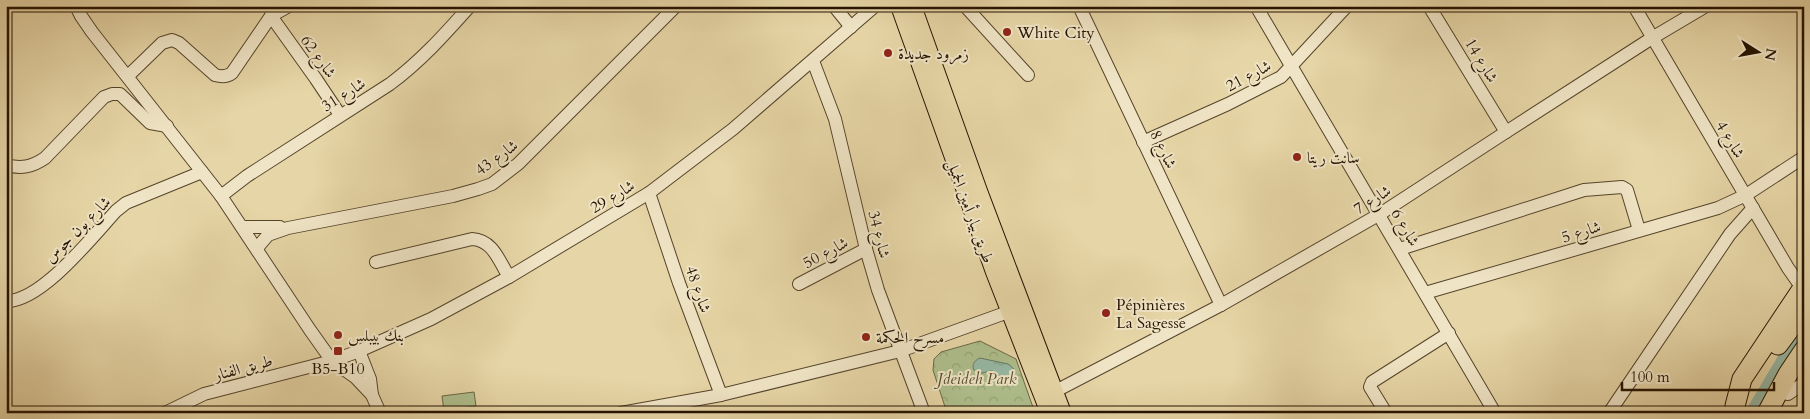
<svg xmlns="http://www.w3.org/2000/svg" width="1810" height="419" font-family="Cardo,Amiri,serif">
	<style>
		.park { fill: url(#park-crowns); stroke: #6a6846 }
		.pitch { fill: #aebe8c; stroke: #6a6846 }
		.water { fill: url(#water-ripples); stroke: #697763 }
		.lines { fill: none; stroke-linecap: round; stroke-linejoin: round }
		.river { stroke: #96b9a5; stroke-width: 19 }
		.minor-casing { stroke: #55442a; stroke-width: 14 }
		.major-casing { stroke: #251300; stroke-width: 18 }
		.highway-casing { stroke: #251300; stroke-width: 21 }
		.minor { stroke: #efe4c5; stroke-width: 12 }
		.major { stroke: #e6d5a6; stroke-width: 16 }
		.highway { stroke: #e6d5a6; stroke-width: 19 }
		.poi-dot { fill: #8f2418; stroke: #efe4c5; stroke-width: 2 }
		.labels { text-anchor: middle; stroke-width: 4; stroke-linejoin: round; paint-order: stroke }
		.poi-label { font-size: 16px; fill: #251300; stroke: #efe4c5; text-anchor: start }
		.street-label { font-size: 16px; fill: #251300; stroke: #efe4c5 }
		.park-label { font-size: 16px; font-style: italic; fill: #554f31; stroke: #efe4c5 }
	</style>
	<defs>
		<pattern id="park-crowns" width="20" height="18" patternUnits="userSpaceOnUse" patternTransform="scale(1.25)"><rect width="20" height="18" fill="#aebe8c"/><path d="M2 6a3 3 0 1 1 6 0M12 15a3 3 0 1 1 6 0" fill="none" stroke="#96a277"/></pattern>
		<pattern id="water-ripples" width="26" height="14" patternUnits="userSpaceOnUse" patternTransform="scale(1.25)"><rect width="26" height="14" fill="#96b9a5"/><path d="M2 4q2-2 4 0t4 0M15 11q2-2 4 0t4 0" fill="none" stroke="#819e8c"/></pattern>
	</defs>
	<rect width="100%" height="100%" fill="#e6d5a6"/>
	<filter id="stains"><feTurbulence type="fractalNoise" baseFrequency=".004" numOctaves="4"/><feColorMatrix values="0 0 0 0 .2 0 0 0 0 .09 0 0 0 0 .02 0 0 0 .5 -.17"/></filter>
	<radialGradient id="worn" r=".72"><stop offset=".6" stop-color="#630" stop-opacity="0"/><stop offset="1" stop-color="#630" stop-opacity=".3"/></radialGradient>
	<polygon class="park" points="980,341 1016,359 1035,413 947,413 933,370 934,359 941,352"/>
	<polygon class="pitch" points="474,392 476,406 444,411 442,396"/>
	<path class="water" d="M 980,358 L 1008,364 L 1014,369 L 1014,375 L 1005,380 C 1000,379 998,372 992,371 C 988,371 983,373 979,374 C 970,370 972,361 980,358 Z"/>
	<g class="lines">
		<polyline class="river" points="1755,413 1804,331"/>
		<defs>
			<g id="minor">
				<polyline points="76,6 81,16 92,32 221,196 310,330 332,361 355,377 372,395 380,413"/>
				<polyline points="834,6 851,27"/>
				<polyline points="965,6 1028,75"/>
				<polyline points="1079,6 1221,305"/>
				<polyline points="1256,6 1495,413"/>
				<polyline points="1429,6 1506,132"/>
				<polyline points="1634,6 1788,268 1802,288"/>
				<polyline points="271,16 316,79 340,115"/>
				<polyline points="813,61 835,119 866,249 878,290 924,413"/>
				<path d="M 128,76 L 162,43 L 172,40 L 179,43 L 215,75 C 222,77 227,77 232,73 L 271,16 L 289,6"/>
				<polyline points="1143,142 1228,104 1281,77 1347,6"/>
				<path d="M 6,165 C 21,169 32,167 45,158 L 104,97 L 112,94 L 120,94 L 150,123 L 167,126"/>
				<polyline points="649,193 679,283 721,395"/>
				<path d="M 221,196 L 247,176 L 390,84 C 421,61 445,34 470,6"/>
				<polyline points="243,227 280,227"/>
				<polyline points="257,248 268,235 288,228 453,196 478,189 492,184 518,164 676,6"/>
				<polyline points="1400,249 1584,190 1622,187 1627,190 1639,230"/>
				<path d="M 376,262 L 472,239 C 493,240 499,261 509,277"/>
				<polyline points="799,284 866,249"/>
				<polyline points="1425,293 1718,208 1746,195 1804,157"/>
				<path d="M 6,301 C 41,302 93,236 116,211 L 126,203 L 202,172"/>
				<polyline points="359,351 370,379 372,395"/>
				<polyline points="1788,394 1804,383"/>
				<polyline points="1048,395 1221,305 1380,214 1506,132 1652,38 1706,6"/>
				<polyline points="165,413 204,394 332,361 359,351 431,319 509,277 649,193 733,129 875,6"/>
				<polyline points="621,413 721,395 900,351 1008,312"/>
				<polyline points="1386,413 1370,387 1372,382 1449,333"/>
				<polyline points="1609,413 1730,234 1753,208"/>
			</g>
			<g id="major">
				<polyline points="899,6 994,272 1049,413"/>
				<polyline points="913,6 979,191 1063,413"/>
			</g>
			<g id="highway">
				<polyline points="1778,345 1804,310"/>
				<polyline points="1735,406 1742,379 1804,286"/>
				<polyline points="1767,413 1788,374 1804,350"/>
			</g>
		</defs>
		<use href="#minor" class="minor-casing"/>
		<use href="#major" class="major-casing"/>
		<use href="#highway" class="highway-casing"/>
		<use href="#minor" class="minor"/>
		<use href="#major" class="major"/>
		<use href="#highway" class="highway"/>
	</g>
	<g class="poi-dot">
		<circle cx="1007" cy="32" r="5"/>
		<circle cx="888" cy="53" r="5"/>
		<circle cx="1297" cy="157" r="5"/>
		<circle cx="1106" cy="313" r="5"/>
		<circle cx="338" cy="335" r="5"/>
		<circle cx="866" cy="337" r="5"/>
		<rect x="333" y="346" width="10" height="10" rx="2.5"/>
	</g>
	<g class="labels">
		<g class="poi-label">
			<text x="1017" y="38">White City</text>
			<text x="898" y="59">زمرود جديدة</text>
			<text x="1307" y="163">سانت ريتا</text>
			<text x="1116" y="310">Pépinières<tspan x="1116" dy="18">La Sagesse</tspan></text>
			<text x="348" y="341">بنك بيبلس</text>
			<text x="876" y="343">مسرح الحكمة</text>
			<text x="338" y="374" text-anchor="middle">B5-B10</text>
		</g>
		<g class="street-label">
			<text transform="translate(319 56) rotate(54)" y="6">شارع 62</text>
			<text transform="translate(1482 60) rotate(59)" y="6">شارع 14</text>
			<text transform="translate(1248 75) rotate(-28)" y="6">شارع 21</text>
			<text transform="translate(343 94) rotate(-32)" y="6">شارع 31</text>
			<text transform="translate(1731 139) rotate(59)" y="6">شارع 4</text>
			<text transform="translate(1164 149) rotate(64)" y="6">شارع 8</text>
			<text transform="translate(496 157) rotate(-36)" y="6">شارع 43</text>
			<text transform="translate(612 196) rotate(-31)" y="6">شارع 29</text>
			<text transform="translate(1372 199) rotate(-32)" y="6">شارع 7</text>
			<text transform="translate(971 211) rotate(70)" y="6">طريق بيار أمين الجميل</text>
			<text transform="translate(1406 227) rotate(60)" y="6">شارع 6</text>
			<text transform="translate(77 229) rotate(-45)" y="6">شارع بون جوس</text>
			<text transform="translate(1581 231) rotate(-17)" y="6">شارع 5</text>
			<text transform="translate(880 234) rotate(76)" y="6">شارع 34</text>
			<text transform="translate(825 252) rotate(-28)" y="6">شارع 50</text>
			<text transform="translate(699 289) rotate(71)" y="6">شارع 48</text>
			<text transform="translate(243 367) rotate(-15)" y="6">طريق الفنار</text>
		</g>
		<g class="park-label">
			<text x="977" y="384">Jdeideh Park</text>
		</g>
	</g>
	<rect width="1810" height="419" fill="none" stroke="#e6d5a6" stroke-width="25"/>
	<rect x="8" y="8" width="1795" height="404" fill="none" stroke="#251300" stroke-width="2.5"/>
	<rect x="12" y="12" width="1785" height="394" fill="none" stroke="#251300"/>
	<g transform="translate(1758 52) rotate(101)" stroke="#efe4c5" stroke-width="4" paint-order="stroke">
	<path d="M0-4L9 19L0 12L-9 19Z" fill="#251300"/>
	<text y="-8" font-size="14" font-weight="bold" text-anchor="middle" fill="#251300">N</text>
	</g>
	<path d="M1622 382v8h152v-8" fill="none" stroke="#251300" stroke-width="2.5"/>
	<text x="1630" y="382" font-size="15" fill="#251300" stroke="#efe4c5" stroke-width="4" paint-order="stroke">100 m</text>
	<rect width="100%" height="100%" filter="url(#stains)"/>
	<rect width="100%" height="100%" fill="url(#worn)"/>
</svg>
